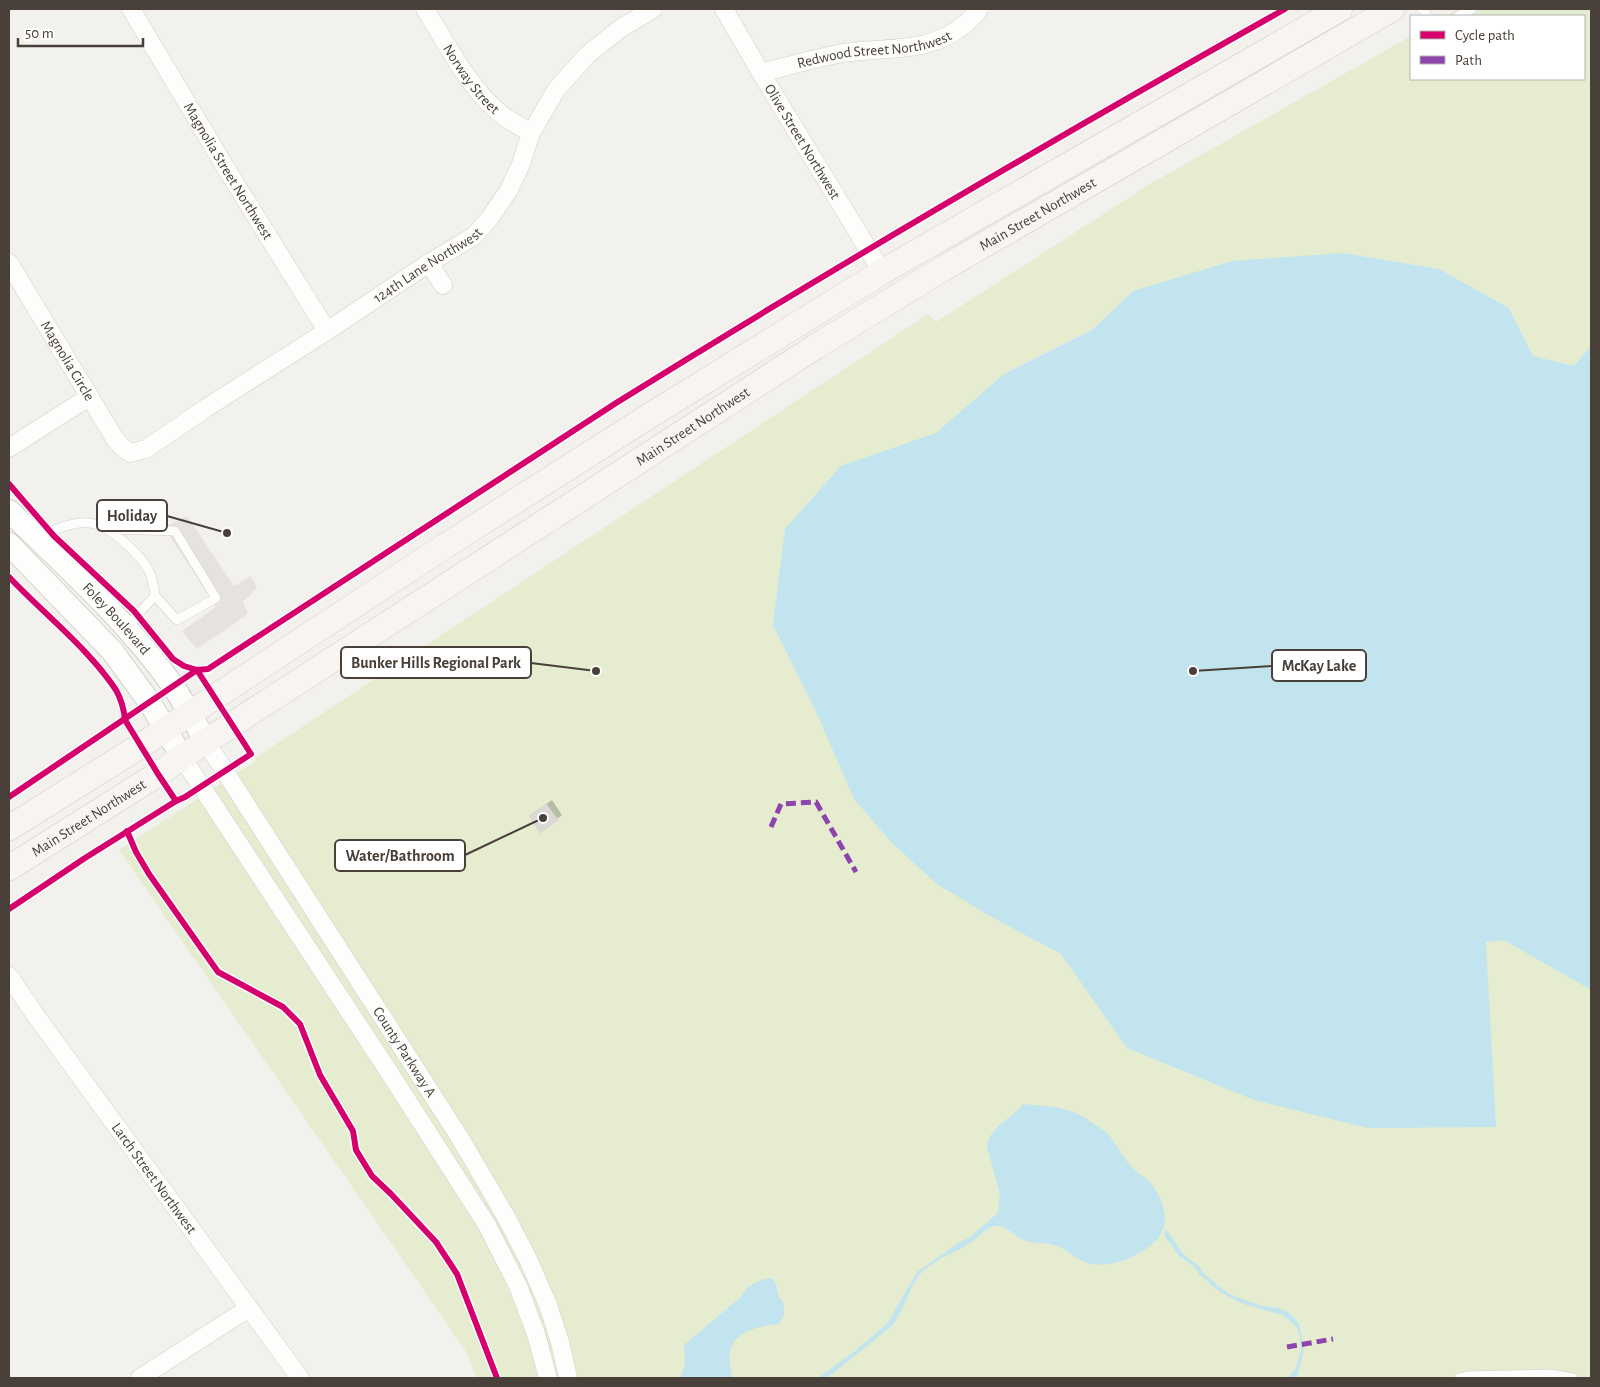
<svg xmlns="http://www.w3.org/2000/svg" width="1600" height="1387" font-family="'Alegreya Sans',sans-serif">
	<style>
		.green { fill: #e5ecd0 }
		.parking { fill: #e5e2df }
		.water { fill: #c1e4ee }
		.shadow { fill: #0003 }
		.building { fill: #dbd8d5; stroke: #dbd7d4 }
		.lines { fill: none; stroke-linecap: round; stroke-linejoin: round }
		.service-casing { stroke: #d1cecb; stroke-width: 10 }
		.minor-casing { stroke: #d1cecb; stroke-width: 19 }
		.tertiary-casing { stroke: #d1cecb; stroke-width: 24 }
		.secondary-casing { stroke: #d3cec6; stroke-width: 26 }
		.service { stroke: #fdfdfc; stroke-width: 9 }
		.minor { stroke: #fdfdfc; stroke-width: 18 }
		.tertiary { stroke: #fdfdfc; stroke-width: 22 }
		.secondary { stroke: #f7f4f1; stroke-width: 25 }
		.quiet { stroke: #8e44ad; stroke-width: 5; stroke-dasharray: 10 5; stroke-linecap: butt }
		.cycleway-casing { stroke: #fff; stroke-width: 9 }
		.cycleway { stroke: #d6006c; stroke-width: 6 }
		.labels { text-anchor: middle; stroke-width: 4; stroke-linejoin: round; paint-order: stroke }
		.street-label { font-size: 15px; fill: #494039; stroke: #fff }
		.leader { fill: none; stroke: #494039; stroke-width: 2 }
		.callout-dot { fill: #494039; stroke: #fff; stroke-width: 2 }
		.callout { fill: #fff; stroke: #494039; stroke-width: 2 }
		.callout-label { font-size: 16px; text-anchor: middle; font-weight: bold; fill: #494039 }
	</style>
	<rect width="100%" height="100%" fill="#f3f1ee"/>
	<polygon class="green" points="1459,9 1591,9 1591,346 1574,366 1533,356 1509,308 1439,269 1343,253 1133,291 1092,330 1004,374 1591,962 1591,1378 477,1378 465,1350 119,850 256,761 255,758 928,314 936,322 1150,184 1411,36 1411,79 1584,79 1584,16 1446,16"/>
	<polygon class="parking" points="187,516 234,586 251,576 257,588 243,602 248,614 197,649 182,631 216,607 164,527"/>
	<g class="water">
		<polygon points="1343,253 1439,269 1509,308 1533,356 1574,366 1591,346 1591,990 1504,940 1486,942 1496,1127 1368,1128 1254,1100 1127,1048 1061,954 990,916 937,884 892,843 854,799 818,716 773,625 785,529 841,466 936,433 1004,374 1092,330 1133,291 1232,261"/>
		<path d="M 1023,1104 C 1051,1107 1069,1105 1094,1124 C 1099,1127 1105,1131 1109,1135 C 1117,1145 1122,1156 1131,1166 C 1136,1172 1142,1175 1148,1180 C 1157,1189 1164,1205 1165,1217 C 1165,1232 1158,1240 1147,1248 C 1130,1261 1103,1270 1083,1261 C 1074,1258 1067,1249 1057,1246 C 1044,1241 1034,1245 1021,1239 C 1011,1234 1004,1222 991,1227 C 982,1231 976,1240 967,1245 C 951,1255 929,1261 917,1278 C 908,1293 903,1310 893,1325 L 827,1378 L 818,1378 L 855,1351 L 887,1324 L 917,1272 L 958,1243 L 970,1237 L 998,1213 L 1000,1194 L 987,1147 C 988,1128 1012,1118 1023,1104 Z"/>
		<polygon points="1166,1229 1185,1256 1199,1266 1204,1274 1221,1288 1231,1295 1245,1300 1262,1306 1279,1308 1288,1312 1299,1323 1304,1349 1298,1375 1294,1378 1288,1378 1296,1368 1301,1351 1300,1337 1296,1326 1283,1315 1243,1304 1220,1292 1200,1275 1192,1265 1180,1257 1164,1235"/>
		<path d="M 772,1278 L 776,1285 L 778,1295 L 784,1304 L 784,1315 L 779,1324 C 763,1325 734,1331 730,1351 C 728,1360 731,1369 732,1378 L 680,1378 L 685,1364 L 684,1345 L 742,1296 L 746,1289 L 753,1284 L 761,1280 Z"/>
	</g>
	<polygon class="shadow" points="552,800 562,815 557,819 535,812"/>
	<polygon class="building" points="546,804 558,820 540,833 529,816"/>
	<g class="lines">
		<defs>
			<g id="service">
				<polyline points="1422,9 1428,16"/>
				<polyline points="1458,16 1472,9"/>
				<polyline points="107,529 175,531 216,598 177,620 155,596"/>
				<path d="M 38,538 C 51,531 73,521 89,523 C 110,525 141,555 150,573 C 153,580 154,588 155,596 L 137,615 L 127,629"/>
				<polyline points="1459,1378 1468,1376 1550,1374 1573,1378"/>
			</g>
			<g id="minor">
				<path id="s1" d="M 131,9 L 227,170 L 327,331"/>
				<path id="s2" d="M 425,9 C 444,39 461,73 485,99 C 498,114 515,124 531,133"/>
				<path id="s3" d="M 724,9 L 761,73 L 882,272"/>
				<path id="s4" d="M 761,73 C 788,66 816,58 843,53 C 887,46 930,55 966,23 C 971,18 977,15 979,9"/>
				<path id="s5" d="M 9,263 L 115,439 L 122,447 L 130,453 L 146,449 L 206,408 L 327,331 L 429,263 L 474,236 L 489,219 L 509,190 L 521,164 L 531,133 L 556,90 L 587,55 L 621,28 L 653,9"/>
				<polyline points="429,263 443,285"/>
				<polyline points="9,448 89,397"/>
				<path id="s6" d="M 206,742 L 460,1138 L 505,1215 L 528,1259 L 548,1305 L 560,1342 L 568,1378"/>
				<polyline points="182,757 391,1075 487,1225 518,1286 536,1334 548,1378"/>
				<path id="s7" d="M 9,976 L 36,1016 L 300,1378"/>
				<polyline points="140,1378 249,1308"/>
			</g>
			<g id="tertiary">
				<path id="s8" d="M 9,511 C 66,566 127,621 173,686 C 185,704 195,723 206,742"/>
				<polyline points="9,544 113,652 150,703 182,757"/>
			</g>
			<g id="secondary">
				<polyline points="9,828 140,746 442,548 646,418 882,272 1340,9"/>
				<path id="s9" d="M 9,868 L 158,774 L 182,757 L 815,347 L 944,268 L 1392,9"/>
			</g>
		</defs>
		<use href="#service" class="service-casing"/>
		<use href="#minor" class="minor-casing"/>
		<use href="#tertiary" class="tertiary-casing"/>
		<use href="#secondary" class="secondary-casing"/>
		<use href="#service" class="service"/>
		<use href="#minor" class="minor"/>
		<use href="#tertiary" class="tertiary"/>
		<use href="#secondary" class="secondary"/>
		<g class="quiet">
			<polyline points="771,827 781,804 816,802 856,872"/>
			<polyline points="1287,1347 1333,1339"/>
		</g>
		<defs>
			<g id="cycleway">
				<path d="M 9,484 L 54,536 L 134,611 L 173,659 L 184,666 L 197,670 L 208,669 L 616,403 C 836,266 1059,136 1285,9"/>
				<path d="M 9,577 C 43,613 89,649 116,690 C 121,699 124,709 125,720 L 158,774 L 176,801"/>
				<polyline points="9,797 197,670"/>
				<polyline points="127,831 136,852 149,874 218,972 283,1007 300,1024 320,1075 353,1131 356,1150 372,1176 391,1194 436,1242 457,1274 497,1378"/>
				<polyline points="9,909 85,858 176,801 185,797 251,754 197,670"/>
			</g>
		</defs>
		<use href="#cycleway" class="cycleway-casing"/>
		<use href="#cycleway" class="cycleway"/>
	</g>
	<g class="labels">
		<g class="street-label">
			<text dy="5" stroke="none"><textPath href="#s4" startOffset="116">Redwood Street Northwest</textPath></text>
			<text dy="5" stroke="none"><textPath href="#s2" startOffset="84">Norway Street</textPath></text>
			<text dy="5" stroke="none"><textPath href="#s3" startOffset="154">Olive Street Northwest</textPath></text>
			<text dy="5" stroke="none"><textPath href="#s1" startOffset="189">Magnolia Street Northwest</textPath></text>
			<text dy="5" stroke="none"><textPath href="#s9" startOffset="1219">Main Street Northwest</textPath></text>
			<text dy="5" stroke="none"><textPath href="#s5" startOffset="579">124th Lane Northwest</textPath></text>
			<text dy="5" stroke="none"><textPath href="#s5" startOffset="114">Magnolia Circle</textPath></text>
			<text dy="5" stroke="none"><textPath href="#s9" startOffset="814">Main Street Northwest</textPath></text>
			<text dy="5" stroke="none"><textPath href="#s8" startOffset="152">Foley Boulevard</textPath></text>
			<text dy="5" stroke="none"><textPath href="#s9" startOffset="94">Main Street Northwest</textPath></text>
			<text dy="5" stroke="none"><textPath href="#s6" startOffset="368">County Parkway A</textPath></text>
			<text dy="5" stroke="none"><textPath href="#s7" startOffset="249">Larch Street Northwest</textPath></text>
		</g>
	</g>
	<path class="leader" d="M227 533L167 516M596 671L531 663M1193 671L1272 666M543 818L465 855"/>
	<g class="callout-dot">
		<circle cx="227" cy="533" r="5"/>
		<circle cx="596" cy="671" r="5"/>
		<circle cx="1193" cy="671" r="5"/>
		<circle cx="543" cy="818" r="5"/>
	</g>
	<g class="callout">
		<rect x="97" y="500" width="70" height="31" rx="5"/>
		<rect x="341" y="647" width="190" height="31" rx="5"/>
		<rect x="1272" y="650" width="94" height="31" rx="5"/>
		<rect x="335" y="840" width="130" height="31" rx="5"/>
	</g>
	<g class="callout-label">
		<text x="132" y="521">Holiday</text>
		<text x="436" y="668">Bunker Hills Regional Park</text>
		<text x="1319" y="671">McKay Lake</text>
		<text x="400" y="861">Water/Bathroom</text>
	</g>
	<rect width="1600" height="1387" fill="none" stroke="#494039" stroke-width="20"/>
	<rect x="1410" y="15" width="175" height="65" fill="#ffffff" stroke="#b6b3b0"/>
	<rect x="1420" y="31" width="25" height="8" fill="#d6006c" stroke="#b6b3b0"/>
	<text x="1455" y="40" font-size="15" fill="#494039">Cycle path</text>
	<rect x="1420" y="56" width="25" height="8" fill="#8e44ad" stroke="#b6b3b0"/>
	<text x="1455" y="65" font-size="15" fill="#494039">Path</text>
	<path d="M18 38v8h125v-8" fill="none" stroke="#494039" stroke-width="2.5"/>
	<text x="25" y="38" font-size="15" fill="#494039" stroke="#ffffff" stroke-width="4" paint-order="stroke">50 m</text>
</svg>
